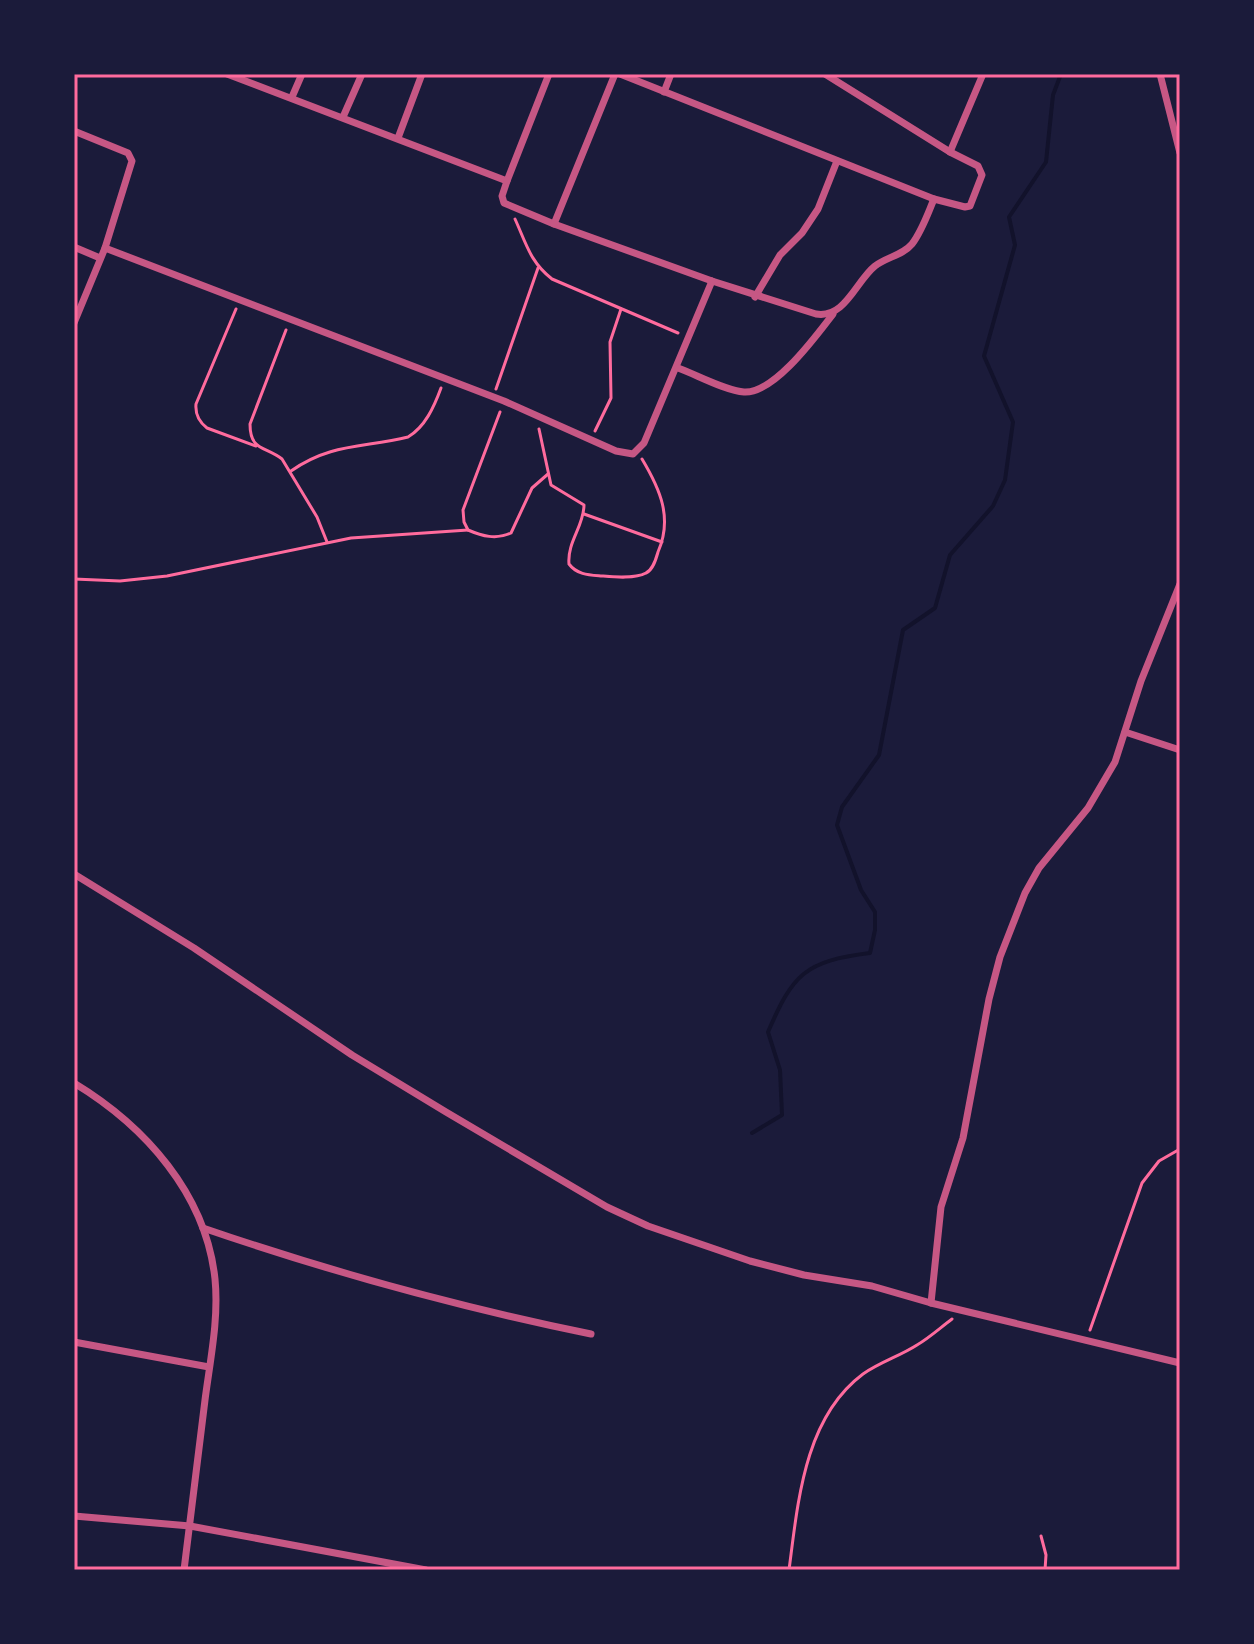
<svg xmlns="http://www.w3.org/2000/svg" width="1254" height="1644" font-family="Cabin,sans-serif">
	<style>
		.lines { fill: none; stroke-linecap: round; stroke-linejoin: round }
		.stream { stroke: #12122b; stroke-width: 4 }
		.path { stroke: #ff6b9d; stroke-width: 3 }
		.minor { stroke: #c65784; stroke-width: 7 }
		.neatline { fill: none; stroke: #ff6b9d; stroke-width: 3 }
	</style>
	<rect width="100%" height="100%" fill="#1b1b3a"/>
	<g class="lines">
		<path class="stream" d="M 752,1133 L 782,1115 L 780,1070 L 768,1032 C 793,974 805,961 870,953 L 875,930 L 875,912 L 861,890 L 837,825 L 842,807 L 879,755 L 903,630 L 935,608 L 950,555 L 993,506 L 1005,480 L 1013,422 L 984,356 L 1015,245 L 1009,217 L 1046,162 L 1053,95 L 1061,74"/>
		<g class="path">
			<path d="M 515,219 C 526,243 530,262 552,279 L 678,333"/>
			<path d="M 236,309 L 196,404 C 195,415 199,422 207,428 L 256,446"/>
			<path d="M 286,330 L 250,424 C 250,451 265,446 282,459 L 317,517 L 327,542"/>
			<polyline points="496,389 538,268"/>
			<path d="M 500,412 L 463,510 L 464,522 L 468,530 C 482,536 496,540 511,533 L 532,488 L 548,474"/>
			<path d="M 539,429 L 551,485 L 584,505 C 584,526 567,542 569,564 C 577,575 590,575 602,576 C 614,577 635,579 646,573 C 653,570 656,559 658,552 C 673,518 660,489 642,459"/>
			<polyline points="595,431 611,398 610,342 621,309"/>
			<path d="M 291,471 C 331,443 363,448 408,437 C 425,427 434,407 441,388"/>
			<polyline points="584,514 662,542"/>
			<polyline points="74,579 120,581 167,576 351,538 468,530"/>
			<polyline points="1090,1330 1142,1183 1159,1161 1180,1149"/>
			<polyline points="1041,1536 1046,1555 1045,1570"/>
			<path d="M 789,1570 C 798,1502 804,1418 863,1374 C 880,1362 900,1356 917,1345 C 929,1338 940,1328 952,1319"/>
		</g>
		<g class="minor">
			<polyline points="227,74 507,181"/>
			<path d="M 549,74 L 507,181 L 502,196 L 504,203 L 554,224 L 712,281 L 816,314 C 845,319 856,281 875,266 C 887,257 903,255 912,244 C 922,231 928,213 934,199"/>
			<polyline points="620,74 934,199 965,207 970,206 982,175 978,166 950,152 825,74"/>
			<polyline points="1160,74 1180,153"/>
			<polyline points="664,92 671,74"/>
			<polyline points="292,97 302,74"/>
			<polyline points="343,117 362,74"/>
			<polyline points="74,131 128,153 132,161 105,248 74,323"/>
			<polyline points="398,138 422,74"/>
			<polyline points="950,152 983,74"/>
			<polyline points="554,224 615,74"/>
			<polyline points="74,247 100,258"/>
			<polyline points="105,248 504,401 616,451 633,454 644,443 712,281"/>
			<polyline points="755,297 780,255 802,233 818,209 837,161"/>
			<path d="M 678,368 C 695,374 726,391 744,392 C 774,394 816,336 833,314"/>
			<polyline points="1125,732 1180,750"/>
			<polyline points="74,874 194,948 352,1055 446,1112 607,1207 648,1226 750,1261 804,1275 872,1286 931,1303 1180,1363"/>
			<path d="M 74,1083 C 145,1126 206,1194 215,1279 C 219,1319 210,1361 205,1400 C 198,1457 191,1513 184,1570"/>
			<path d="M 203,1228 C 331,1272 459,1307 591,1334"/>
			<polyline points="931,1303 941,1207 963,1138 989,999 1000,957 1025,893 1039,868 1088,808 1115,762 1141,681 1180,584"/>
			<polyline points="74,1342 209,1367"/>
			<polyline points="74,1516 190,1526 426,1570"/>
		</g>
	</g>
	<rect width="1254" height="1644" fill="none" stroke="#1b1b3a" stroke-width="152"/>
	<rect x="76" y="76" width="1102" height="1492" class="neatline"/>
</svg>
